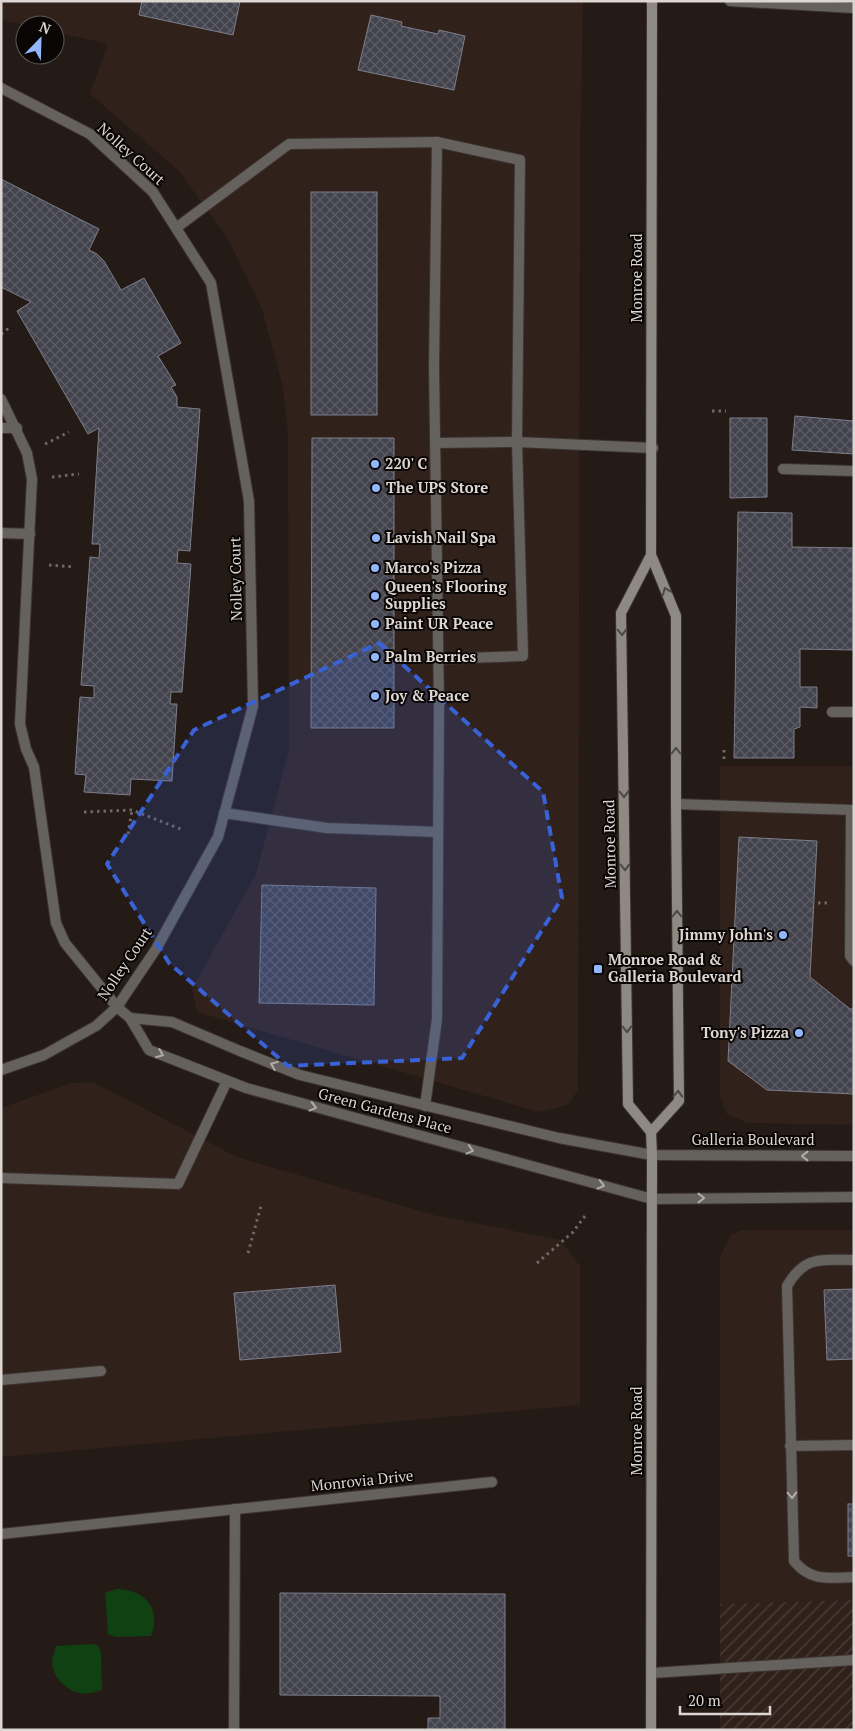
<svg xmlns="http://www.w3.org/2000/svg" width="855" height="1731" font-family="'PT Serif',serif">
	<style>
		.built { fill: #31211b }
		.industrial { fill: url(#industrial-furrows) }
		.green { fill: #104112 }
		.building { fill: url(#building-cross-hatch); stroke: #7d7e8a }
		.lines { fill: none; stroke-linecap: round; stroke-linejoin: round }
		.lane-casing { stroke: #3e3430; stroke-width: 12 }
		.street-casing { stroke: #3e3430; stroke-width: 12 }
		.secondary-casing { stroke: #3e3430; stroke-width: 12 }
		.path { stroke: #716865; stroke-width: 3; stroke-dasharray: 2.5 4; stroke-linecap: butt }
		.lane { stroke: #65625e; stroke-width: 10 }
		.street { stroke: #65625e; stroke-width: 10 }
		.secondary { stroke: #8f8983; stroke-width: 10 }
		.oneway { stroke: #4c4844 }
		.oneway2 { stroke: #b3adaa }
		.marked { fill: #3a62d7; fill-opacity: 0.2; stroke: #3a62d7; stroke-width: 4; stroke-dasharray: 10 6; stroke-linejoin: round }
		.poi-dot { fill: #92b7fd; stroke: #0a0605; stroke-width: 2 }
		.labels { text-anchor: middle; stroke-width: 4; stroke-linejoin: round; paint-order: stroke }
		.street-label { font-size: 15px; fill: #ddd6d3; stroke: #0a0605 }
		.poi-label { font-size: 15px; font-weight: bold; fill: #ddd6d3; stroke: #0a0605; text-anchor: start }
	</style>
	<defs>
		<pattern id="industrial-furrows" width="10" height="10" patternUnits="userSpaceOnUse" patternTransform="scale(1.25)"><rect width="10" height="10" fill="#31211b"/><path d="M-1 1l2-2M0 10L10 0M9 11l2-2" fill="none" stroke="#4e403b"/></pattern>
		<pattern id="building-cross-hatch" width="8" height="8" patternUnits="userSpaceOnUse" patternTransform="scale(1.25)"><rect width="8" height="8" fill="#42434d"/><path d="M0 0l8 8M0 8l8-8" fill="none" stroke="#5d5d66"/></pattern>
	</defs>
	<rect width="100%" height="100%" fill="#241a16"/>
	<g class="built">
		<polygon points="1,1 583,1 580,153 578,1090 568,1105 539,1112 197,1012 192,989 256,874 289,750 288,433 283,387 262,309 227,237 178,170 90,94 108,44 55,32 55,25 25,25 1,20"/>
		<polygon points="720,766 854,766 854,1125 747,1123 726,1113 720,1096"/>
		<polygon points="93,1082 237,1157 434,1215 560,1240 580,1266 580,1405 1,1457 1,1108 72,1083"/>
		<polygon points="743,1230 854,1230 854,1600 720,1604 720,1257 731,1234"/>
	</g>
	<polygon class="industrial" points="854,1600 854,1730 720,1730 720,1604"/>
	<g class="green">
		<path d="M 116,1589 C 144,1589 162,1608 151,1636 L 116,1637 L 108,1634 L 105,1593 Z"/>
		<path d="M 94,1644 L 98,1646 L 101,1652 L 102,1690 C 94,1692 87,1695 79,1693 C 66,1690 52,1676 52,1662 C 52,1657 55,1651 56,1646 Z"/>
	</g>
	<g class="building">
		<polygon points="142,1 240,1 233,35 139,15"/>
		<polygon points="371,15 402,22 401,26 438,34 439,30 465,36 454,90 358,70"/>
		<polygon points="1,179 99,229 89,250 97,254 104,261 121,290 144,278 181,343 158,356 176,385 171,387 177,397 177,407 200,409 190,551 178,550 177,563 191,564 182,692 171,692 170,704 177,704 172,781 131,779 130,795 84,792 86,775 75,774 80,697 94,698 94,686 81,685 90,557 99,558 100,544 92,544 99,428 88,434 17,311 31,302 1,287"/>
		<rect x="311" y="192" width="66" height="223"/>
		<polygon points="795,416 854,421 854,454 792,450"/>
		<polygon points="730,418 767,418 767,497 730,498"/>
		<polygon points="312,438 394,438 394,728 311,728"/>
		<polygon points="738,512 792,513 792,547 854,548 854,650 800,649 800,687 817,687 817,708 800,707 800,727 794,729 794,758 734,758"/>
		<polygon points="739,837 817,841 810,977 850,1009 854,1009 854,1094 767,1090 728,1061"/>
		<polygon points="262,885 376,888 374,1005 259,1003"/>
		<polygon points="335,1285 341,1352 240,1360 234,1293"/>
		<polygon points="854,1289 854,1359 827,1360 824,1290"/>
		<rect x="848" y="1504" width="6" height="52"/>
		<polygon points="280,1593 505,1594 505,1730 428,1730 428,1718 440,1718 440,1696 280,1695"/>
	</g>
	<g class="lines">
		<defs>
			<g id="lane">
				<polyline points="730,1 854,8"/>
				<polyline points="437,142 520,160 517,442 653,448"/>
				<polyline points="176,228 289,144 437,142 434,367 439,703 437,1019 425,1106"/>
				<polyline points="1,428 17,428"/>
				<polyline points="435,443 517,442 523,656 438,659"/>
				<polyline points="783,469 854,471"/>
				<polyline points="1,533 30,534"/>
				<polyline points="832,712 854,712"/>
				<polyline points="676,804 854,810"/>
				<polyline points="851,810 850,956 854,961"/>
				<polyline points="224,813 327,828 438,832"/>
				<polyline points="1,1178 178,1184 227,1081"/>
				<path d="M 854,1260 C 821,1260 805,1255 787,1286 L 794,1561 C 811,1582 829,1578 854,1577"/>
				<polyline points="1,1380 101,1371"/>
				<polyline points="790,1446 854,1445"/>
				<polyline points="652,1673 854,1660"/>
			</g>
			<g id="street">
				<polyline points="1,88 90,134 153,192 211,283 249,501 253,706 218,837 156,949 117,1007 96,1026 69,1041 44,1055 1,1070"/>
				<polyline points="1,399 27,453 32,479 20,724 26,749 34,767 56,923 65,943 117,1007 130,1018 149,1050 246,1088 652,1199 854,1197"/>
				<polyline points="130,1018 172,1022 240,1051 300,1075 559,1138 652,1155 854,1156"/>
				<polyline points="1,1534 492,1482"/>
				<polyline points="234,1730 235,1509"/>
			</g>
			<g id="secondary">
				<polyline points="651,1132 679,1101 676,804 676,616 651,555 652,1"/>
				<polyline points="651,1730 652,1155 651,1132 628,1104 621,613 651,555"/>
			</g>
		</defs>
		<use href="#lane" class="lane-casing"/>
		<use href="#street" class="street-casing"/>
		<use href="#secondary" class="secondary-casing"/>
		<g class="path">
			<polyline points="1,334 9,328"/>
			<polyline points="712,411 726,411"/>
			<polyline points="45,444 69,432"/>
			<polyline points="52,477 79,474"/>
			<polyline points="49,565 73,567"/>
			<polyline points="724,750 724,759"/>
			<polyline points="84,812 132,810 183,830"/>
			<polyline points="128,834 132,810"/>
			<polyline points="818,903 830,903"/>
			<polyline points="248,1253 261,1206"/>
			<polyline points="537,1263 573,1232 585,1216"/>
		</g>
		<use href="#lane" class="lane"/>
		<use href="#street" class="street"/>
		<use href="#secondary" class="secondary"/>
	</g>
	<defs><path id="oneway-chevron" d="M-2-3.5L2.5 0L-2 3.5" fill="none" stroke-width="1.6" stroke-linecap="round" stroke-linejoin="round" transform="scale(1.25)"/></defs>
	<g class="oneway">
		<use href="#oneway-chevron" transform="translate(666 591) rotate(-112)"/>
		<use href="#oneway-chevron" transform="translate(622 632) rotate(89)"/>
		<use href="#oneway-chevron" transform="translate(676 751) rotate(-90)"/>
		<use href="#oneway-chevron" transform="translate(624 794) rotate(89)"/>
		<use href="#oneway-chevron" transform="translate(625 867) rotate(89)"/>
		<use href="#oneway-chevron" transform="translate(677 914) rotate(-90)"/>
		<use href="#oneway-chevron" transform="translate(627 1029) rotate(89)"/>
		<use href="#oneway-chevron" transform="translate(678 1094) rotate(-88)"/>
	</g>
	<g class="oneway2">
		<use href="#oneway-chevron" transform="translate(160 1054) rotate(22)"/>
		<use href="#oneway-chevron" transform="translate(274 1065) rotate(-158)"/>
		<use href="#oneway-chevron" transform="translate(313 1107) rotate(15)"/>
		<use href="#oneway-chevron" transform="translate(470 1150) rotate(15)"/>
		<use href="#oneway-chevron" transform="translate(805 1156) rotate(-180)"/>
		<use href="#oneway-chevron" transform="translate(601 1185) rotate(15)"/>
		<use href="#oneway-chevron" transform="translate(701 1198)"/>
		<use href="#oneway-chevron" transform="translate(792 1495) rotate(88)"/>
	</g>
	<path class="marked" d="M 379,643 L 543,792 L 562,898 L 462,1058 L 288,1066 L 169,963 L 107,864 L 194,730 Z"/>
	<g class="poi-dot">
		<circle cx="375" cy="464" r="5"/>
		<circle cx="376" cy="488" r="5"/>
		<circle cx="376" cy="538" r="5"/>
		<circle cx="375" cy="568" r="5"/>
		<circle cx="375" cy="596" r="5"/>
		<circle cx="375" cy="624" r="5"/>
		<circle cx="375" cy="657" r="5"/>
		<circle cx="375" cy="696" r="5"/>
		<circle cx="783" cy="935" r="5"/>
		<rect x="593" y="964" width="10" height="10" rx="2.5"/>
		<circle cx="799" cy="1033" r="5"/>
	</g>
	<g class="labels">
		<g class="street-label">
			<text transform="translate(131 154) rotate(42)" y="5">Nolley Court</text>
			<text transform="translate(637 278) rotate(-90)" y="5">Monroe Road</text>
			<text transform="translate(236 579) rotate(-91)" y="5">Nolley Court</text>
			<text transform="translate(610 844) rotate(-91)" y="5">Monroe Road</text>
			<text transform="translate(125 964) rotate(-56)" y="5">Nolley Court</text>
			<text transform="translate(385 1111) rotate(15)" y="5">Green Gardens Place</text>
			<text x="753" y="1145">Galleria Boulevard</text>
			<text transform="translate(637 1431) rotate(-90)" y="5">Monroe Road</text>
			<text transform="translate(362 1481) rotate(-6)" y="5">Monrovia Drive</text>
		</g>
		<g class="poi-label">
			<text x="385" y="469">220' C</text>
			<text x="386" y="493">The UPS Store</text>
			<text x="386" y="543">Lavish Nail Spa</text>
			<text x="385" y="573">Marco's Pizza</text>
			<text x="385" y="592">Queen's Flooring<tspan x="385" dy="17">Supplies</tspan></text>
			<text x="385" y="629">Paint UR Peace</text>
			<text x="385" y="662">Palm Berries</text>
			<text x="385" y="701">Joy &amp; Peace</text>
			<text x="773" y="940" text-anchor="end">Jimmy John's</text>
			<text x="608" y="965">Monroe Road &amp;<tspan x="608" dy="17">Galleria Boulevard</tspan></text>
			<text x="789" y="1038" text-anchor="end">Tony's Pizza</text>
		</g>
	</g>
	<rect width="855" height="1731" fill="none" stroke="#ddd6d3" stroke-width="5"/>
	<g transform="translate(40 40) rotate(23)"><circle r="24" fill="#0a0605" stroke="#5e5957"/>
	<path d="M0-4L9 19L0 12L-9 19Z" fill="#92b7fd"/>
	<text y="-8" font-size="14" font-weight="bold" text-anchor="middle" fill="#ddd6d3">N</text>
	</g>
	<path d="M680 1706v8h90v-8" fill="none" stroke="#ddd6d3" stroke-width="2.5"/>
	<text x="688" y="1706" font-size="15" fill="#ddd6d3" stroke="#0a0605" stroke-width="4" paint-order="stroke">20 m</text>
</svg>
